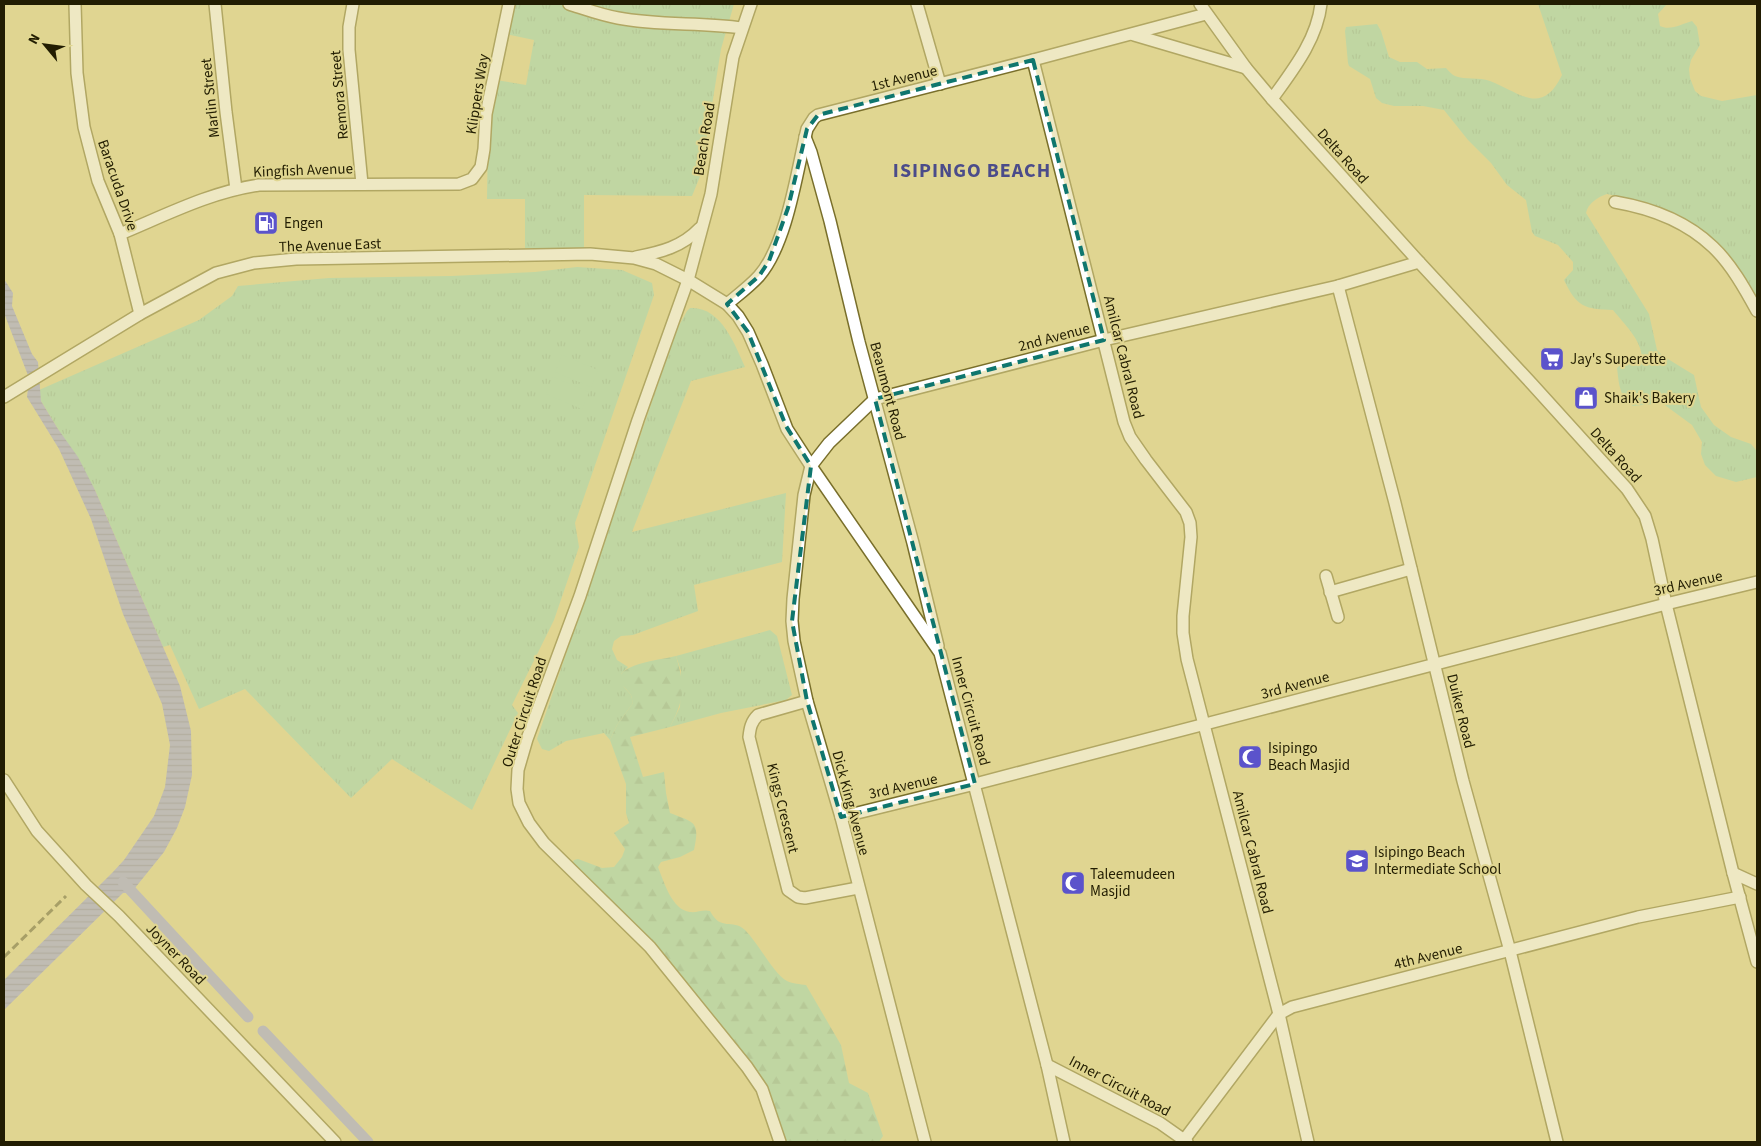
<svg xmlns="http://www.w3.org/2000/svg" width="1761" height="1146" font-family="'Source Sans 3',sans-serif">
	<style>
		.grass { fill: url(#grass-tufts) }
		.forest { fill: url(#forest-firs) }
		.garden { fill: #99d7b7 }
		.water { fill: url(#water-rules) }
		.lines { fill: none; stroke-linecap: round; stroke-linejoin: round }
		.canal { stroke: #9a9edc; stroke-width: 11 }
		.minor-casing { stroke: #796f2b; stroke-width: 14 }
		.minor { stroke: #fff; stroke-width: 11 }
		.rail { stroke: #635d33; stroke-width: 3; stroke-dasharray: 8 4; stroke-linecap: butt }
		.marked { fill: none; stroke: #0f766e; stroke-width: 4; stroke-dasharray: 10 6; stroke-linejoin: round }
		.labels { text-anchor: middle; stroke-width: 4; stroke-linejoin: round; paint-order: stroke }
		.street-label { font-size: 15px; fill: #221d02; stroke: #e0d691 }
		.poi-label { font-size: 15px; fill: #221d02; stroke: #e0d691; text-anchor: start }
		.district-label { font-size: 20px; font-weight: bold; letter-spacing: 1px; fill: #4b4c8a; stroke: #e0d691 }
	</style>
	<defs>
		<pattern id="grass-tufts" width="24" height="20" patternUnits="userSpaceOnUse" patternTransform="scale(1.25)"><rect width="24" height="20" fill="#99d7b7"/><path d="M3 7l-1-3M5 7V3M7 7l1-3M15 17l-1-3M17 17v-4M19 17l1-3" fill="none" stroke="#84b89c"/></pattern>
		<pattern id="forest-firs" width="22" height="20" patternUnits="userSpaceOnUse" patternTransform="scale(1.25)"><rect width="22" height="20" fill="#99d7b7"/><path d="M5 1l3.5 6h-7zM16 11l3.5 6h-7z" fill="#84b89c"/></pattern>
		<pattern id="water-rules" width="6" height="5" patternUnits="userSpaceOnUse" patternTransform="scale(1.25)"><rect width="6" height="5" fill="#9a9edc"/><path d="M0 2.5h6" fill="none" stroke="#7d80b0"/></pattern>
	</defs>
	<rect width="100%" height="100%" fill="#e0d691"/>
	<g class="grass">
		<polygon points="514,4 734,4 721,49 701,174 692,196 584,195 584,248 525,248 525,199 487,199 488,135 496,80 526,85 534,40 505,34"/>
		<path d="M 1538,4 L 1667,4 L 1658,14 L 1660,26 C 1670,31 1682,24 1692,21 L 1697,27 L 1700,45 L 1691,60 L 1689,69 L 1690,78 L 1695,91 L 1701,96 L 1722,101 L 1757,95 L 1757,302 L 1724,252 L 1624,198 L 1607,194 C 1598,197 1588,203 1586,213 L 1649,314 L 1657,350 L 1663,356 L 1694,375 L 1701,407 L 1714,425 L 1731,437 L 1751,444 L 1756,450 L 1757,477 L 1736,482 L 1716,476 L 1705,465 L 1701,454 L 1702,442 L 1692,425 L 1662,403 L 1633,406 C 1619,397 1619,383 1617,368 L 1620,365 L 1635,363 L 1642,359 C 1642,340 1624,324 1613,310 C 1584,309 1577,307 1564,280 L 1573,270 L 1573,262 L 1558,245 L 1535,236 L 1532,232 L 1526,200 L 1507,185 L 1491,163 L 1468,140 L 1444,110 L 1423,106 L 1394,106 L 1382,103 L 1376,98 L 1370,79 L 1349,66 L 1348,63 L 1345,31 L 1346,27 L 1377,24 L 1381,31 L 1389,57 L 1400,62 L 1417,62 L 1427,69 L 1446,68 C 1449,71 1452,75 1455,76 C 1465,80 1479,77 1490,81 C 1519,92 1542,117 1562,75 Z"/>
		<polygon points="577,267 622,270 652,283 654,295 575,523 579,547 554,620 512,705 518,713 472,810 392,759 351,798 245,689 199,709 170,645 163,647 95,490 41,401 39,390 199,320 232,296 238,286 329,278 451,276 535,272"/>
		<path d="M 690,308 C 721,306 735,345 745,367 L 691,381 L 632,532 L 786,493 L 782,562 L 694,585 L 698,611 L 633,635 L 621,636 L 614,641 L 612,649 L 617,660 L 628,667 L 621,674 L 624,687 L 631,695 L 633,703 L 617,725 L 610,740 L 604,733 L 566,741 L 549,751 L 542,749 L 537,739 L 676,331 L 687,311 Z"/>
		<polygon points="770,630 777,636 792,695 786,700 721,713 670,727 680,707 681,671 676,656"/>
	</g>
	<path class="forest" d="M 676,656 C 685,687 685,698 670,727 L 630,737 L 643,777 L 664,772 L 666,793 L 670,813 C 695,823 700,821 694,850 L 680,857 L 661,862 L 658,867 C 664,882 672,910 690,912 C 697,913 703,909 710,911 C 721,932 732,918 745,930 C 759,944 773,973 787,981 C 793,984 800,984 806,985 L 841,1045 L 849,1083 L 868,1093 L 883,1136 L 879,1142 L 783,1142 L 752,1067 L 741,1050 L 664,957 L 572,864 L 574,860 L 578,859 L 602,868 L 614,867 L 622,857 L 625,849 L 614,833 L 629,823 L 626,813 L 626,784 L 610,740 L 617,725 L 633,703 C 632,701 632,698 631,695 C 628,690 621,686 620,679 C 618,664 665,659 676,656 Z"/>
	<g class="garden">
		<polygon points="562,355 598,370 591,387 555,372"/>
		<polygon points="553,377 589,392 582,409 546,394"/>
	</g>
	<polygon class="water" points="4,279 13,293 12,306 32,354 38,362 41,401 58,429 78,457 95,490 180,686 191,731 192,775 185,807 177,828 164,852 135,888 127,893 123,893 4,1010 4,980 112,873 124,860 154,816 165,787 170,745 162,704 123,614 91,519 59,449 27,397 29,378 4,313"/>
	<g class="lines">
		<g class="canal">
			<polyline points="123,882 248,1017"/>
			<polyline points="263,1031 368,1142"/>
		</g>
		<defs>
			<g id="minor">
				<polyline points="75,4 77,73 84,127 98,181 120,234 140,314"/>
				<polyline points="215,4 226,112 236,189"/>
				<polyline points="353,4 349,27 349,50 362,184"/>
				<path d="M 569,4 C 585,9 601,15 618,18 C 659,26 701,22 742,28"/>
				<polyline points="751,4 733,57 711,194 688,280 638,420 580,596 527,739 518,770 517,789 519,803 529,823 544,843 650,947 747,1067 762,1089 780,1142"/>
				<polyline points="917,4 940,84"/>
				<polyline points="1200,4 1246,68 1272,99 1419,262 1532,384 1627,489 1645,516 1652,539 1666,604 1733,873 1757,962"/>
				<polyline points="1134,35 1246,68"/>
				<polyline points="1033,60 1124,422 1130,437 1146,460 1186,512 1190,523 1191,537 1183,616 1183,633 1187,659 1279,1014 1308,1142"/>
				<path d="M 1272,99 C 1292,71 1317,40 1321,4"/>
				<polyline points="805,137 811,152 830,221 859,342 913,543 938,646"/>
				<path d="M 1615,202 C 1650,208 1687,222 1713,247 C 1731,264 1745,289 1757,311"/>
				<path d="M 120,234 C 166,215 210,192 259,185 L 459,184 L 472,179 L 481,167 L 484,149 L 486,114 L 509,4"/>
				<path d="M 636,257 C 661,252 682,247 700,228"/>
				<polyline points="1338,286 1395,503 1463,781 1510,951 1557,1142"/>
				<path d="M 727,304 C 738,295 750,286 759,276 C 787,244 797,171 807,129 L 814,118 L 818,115 L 1033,60 L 1206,14"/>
				<polyline points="4,397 140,314 216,273 254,263 296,259 590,254 634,258 656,264 688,280 727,304 738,316 748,332 762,364 787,429 811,466 940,653 1047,1065 1064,1142"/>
				<polyline points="1326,576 1338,617"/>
				<polyline points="1330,592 1411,569"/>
				<path d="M 807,701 L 758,715 C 751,722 750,728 749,737 L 788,890 L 798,897 L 805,898 L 858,888"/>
				<polyline points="4,780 37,831 86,885 119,916 335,1142"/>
				<polyline points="841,817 975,784 1666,604 1757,582"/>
				<polyline points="1733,873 1757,884"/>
				<polyline points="1047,1065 1160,1123 1187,1142"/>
				<polyline points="1184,1140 1279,1014 1292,1007 1638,917 1740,897"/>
				<polyline points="925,1142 841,817 807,701 794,641 792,621 793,599 804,495 811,466 829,443 875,399 1104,340 1338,286 1419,262"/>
			</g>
		</defs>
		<use href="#minor" class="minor-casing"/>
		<use href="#minor" class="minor"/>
		<polyline class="rail" points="4,957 66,896"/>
	</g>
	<path d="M0 0H1761V1146H0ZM 1033,60 L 1104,340 L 875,399 L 975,784 L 841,817 L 807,701 L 792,621 L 811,466 L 786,426 L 748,332 L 727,304 L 759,276 L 769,261 L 788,208 L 807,129 L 818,115 Z" fill="#e0d691" fill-opacity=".55" fill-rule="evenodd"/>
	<path class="marked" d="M 1033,60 L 1104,340 L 875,399 L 975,784 L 841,817 L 807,701 L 792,621 L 811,466 L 786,426 L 748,332 L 727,304 L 759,276 L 769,261 L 788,208 L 807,129 L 818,115 Z"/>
	<defs>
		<symbol id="fuel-square" viewBox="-11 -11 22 22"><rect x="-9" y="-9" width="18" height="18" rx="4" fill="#5b53cb" stroke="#e0d691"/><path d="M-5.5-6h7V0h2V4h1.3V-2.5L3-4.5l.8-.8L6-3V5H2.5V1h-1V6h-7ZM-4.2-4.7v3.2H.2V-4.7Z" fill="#fff"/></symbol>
		<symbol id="supermarket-square" viewBox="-11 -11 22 22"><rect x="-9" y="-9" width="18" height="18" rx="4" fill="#5b53cb" stroke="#e0d691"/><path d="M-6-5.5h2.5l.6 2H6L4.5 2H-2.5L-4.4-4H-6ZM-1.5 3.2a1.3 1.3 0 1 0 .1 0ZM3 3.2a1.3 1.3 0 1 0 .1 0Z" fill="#fff"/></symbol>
		<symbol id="shop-square" viewBox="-11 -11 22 22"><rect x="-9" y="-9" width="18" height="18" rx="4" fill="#5b53cb" stroke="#e0d691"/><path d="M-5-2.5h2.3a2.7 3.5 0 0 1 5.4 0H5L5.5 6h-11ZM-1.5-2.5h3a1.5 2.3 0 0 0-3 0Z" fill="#fff"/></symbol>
		<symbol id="mosque-square" viewBox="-11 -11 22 22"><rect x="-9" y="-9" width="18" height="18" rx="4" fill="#5b53cb" stroke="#e0d691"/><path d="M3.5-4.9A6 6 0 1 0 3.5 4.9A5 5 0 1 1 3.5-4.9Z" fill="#fff"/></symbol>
		<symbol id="school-square" viewBox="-11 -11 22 22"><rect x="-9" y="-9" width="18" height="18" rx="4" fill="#5b53cb" stroke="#e0d691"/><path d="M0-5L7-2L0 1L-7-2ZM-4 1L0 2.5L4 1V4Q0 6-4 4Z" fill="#fff"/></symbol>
	</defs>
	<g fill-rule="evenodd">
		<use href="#fuel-square" x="252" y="209" width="28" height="28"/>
		<use href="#supermarket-square" x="1538" y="345" width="28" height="28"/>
		<use href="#shop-square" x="1572" y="384" width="28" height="28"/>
		<use href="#mosque-square" x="1236" y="743" width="28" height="28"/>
		<use href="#school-square" x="1343" y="847" width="28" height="28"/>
		<use href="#mosque-square" x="1059" y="869" width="28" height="28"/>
	</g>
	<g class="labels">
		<g class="street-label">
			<text transform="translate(904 78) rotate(-14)" y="5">1st Avenue</text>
			<text transform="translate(477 94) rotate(-81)" y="5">Klippers Way</text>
			<text transform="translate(339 95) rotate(-95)" y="5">Remora Street</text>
			<text transform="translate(210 98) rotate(-96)" y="5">Marlin Street</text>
			<text transform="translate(704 139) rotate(-81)" y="5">Beach Road</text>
			<text transform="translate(1343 156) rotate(48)" y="5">Delta Road</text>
			<text transform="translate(303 170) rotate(-2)" y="5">Kingfish Avenue</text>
			<text transform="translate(118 185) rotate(71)" y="5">Baracuda Drive</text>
			<text transform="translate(330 245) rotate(-2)" y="5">The Avenue East</text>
			<text transform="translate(1054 337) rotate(-15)" y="5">2nd Avenue</text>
			<text transform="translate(1124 357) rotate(76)" y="5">Amilcar Cabral Road</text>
			<text transform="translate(888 391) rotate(75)" y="5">Beaumont Road</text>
			<text transform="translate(1616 455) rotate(48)" y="5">Delta Road</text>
			<text transform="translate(1688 583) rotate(-13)" y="5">3rd Avenue</text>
			<text transform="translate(1295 685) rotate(-15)" y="5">3rd Avenue</text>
			<text transform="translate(971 711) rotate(75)" y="5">Inner Circuit Road</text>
			<text transform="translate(1461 711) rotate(76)" y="5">Duiker Road</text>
			<text transform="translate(524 712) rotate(-72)" y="5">Outer Circuit Road</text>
			<text transform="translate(903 786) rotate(-13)" y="5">3rd Avenue</text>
			<text transform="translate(851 803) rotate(75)" y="5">Dick King Avenue</text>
			<text transform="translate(783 808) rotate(76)" y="5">Kings Crescent</text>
			<text transform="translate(1253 852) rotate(76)" y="5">Amilcar Cabral Road</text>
			<text transform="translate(176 954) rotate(46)" y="5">Joyner Road</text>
			<text transform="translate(1428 956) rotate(-14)" y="5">4th Avenue</text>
			<text transform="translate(1120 1086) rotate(28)" y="5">Inner Circuit Road</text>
		</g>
		<g class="poi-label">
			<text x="284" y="228">Engen</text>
			<text x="1570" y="364">Jay's Superette</text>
			<text x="1604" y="403">Shaik's Bakery</text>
			<text x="1268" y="753">Isipingo<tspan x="1268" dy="17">Beach Masjid</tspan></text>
			<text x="1374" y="857">Isipingo Beach<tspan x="1374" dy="17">Intermediate School</tspan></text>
			<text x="1090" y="879">Taleemudeen<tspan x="1090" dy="17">Masjid</tspan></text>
		</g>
		<g class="district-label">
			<text x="972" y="177">ISIPINGO BEACH</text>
		</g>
	</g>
	<rect width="1761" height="1146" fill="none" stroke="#221d02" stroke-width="10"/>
	<g transform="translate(45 45) rotate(299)" stroke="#e0d691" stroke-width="4" paint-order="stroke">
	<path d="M0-4L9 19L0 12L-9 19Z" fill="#221d02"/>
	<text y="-8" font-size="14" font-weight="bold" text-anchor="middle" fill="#221d02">N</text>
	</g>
</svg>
